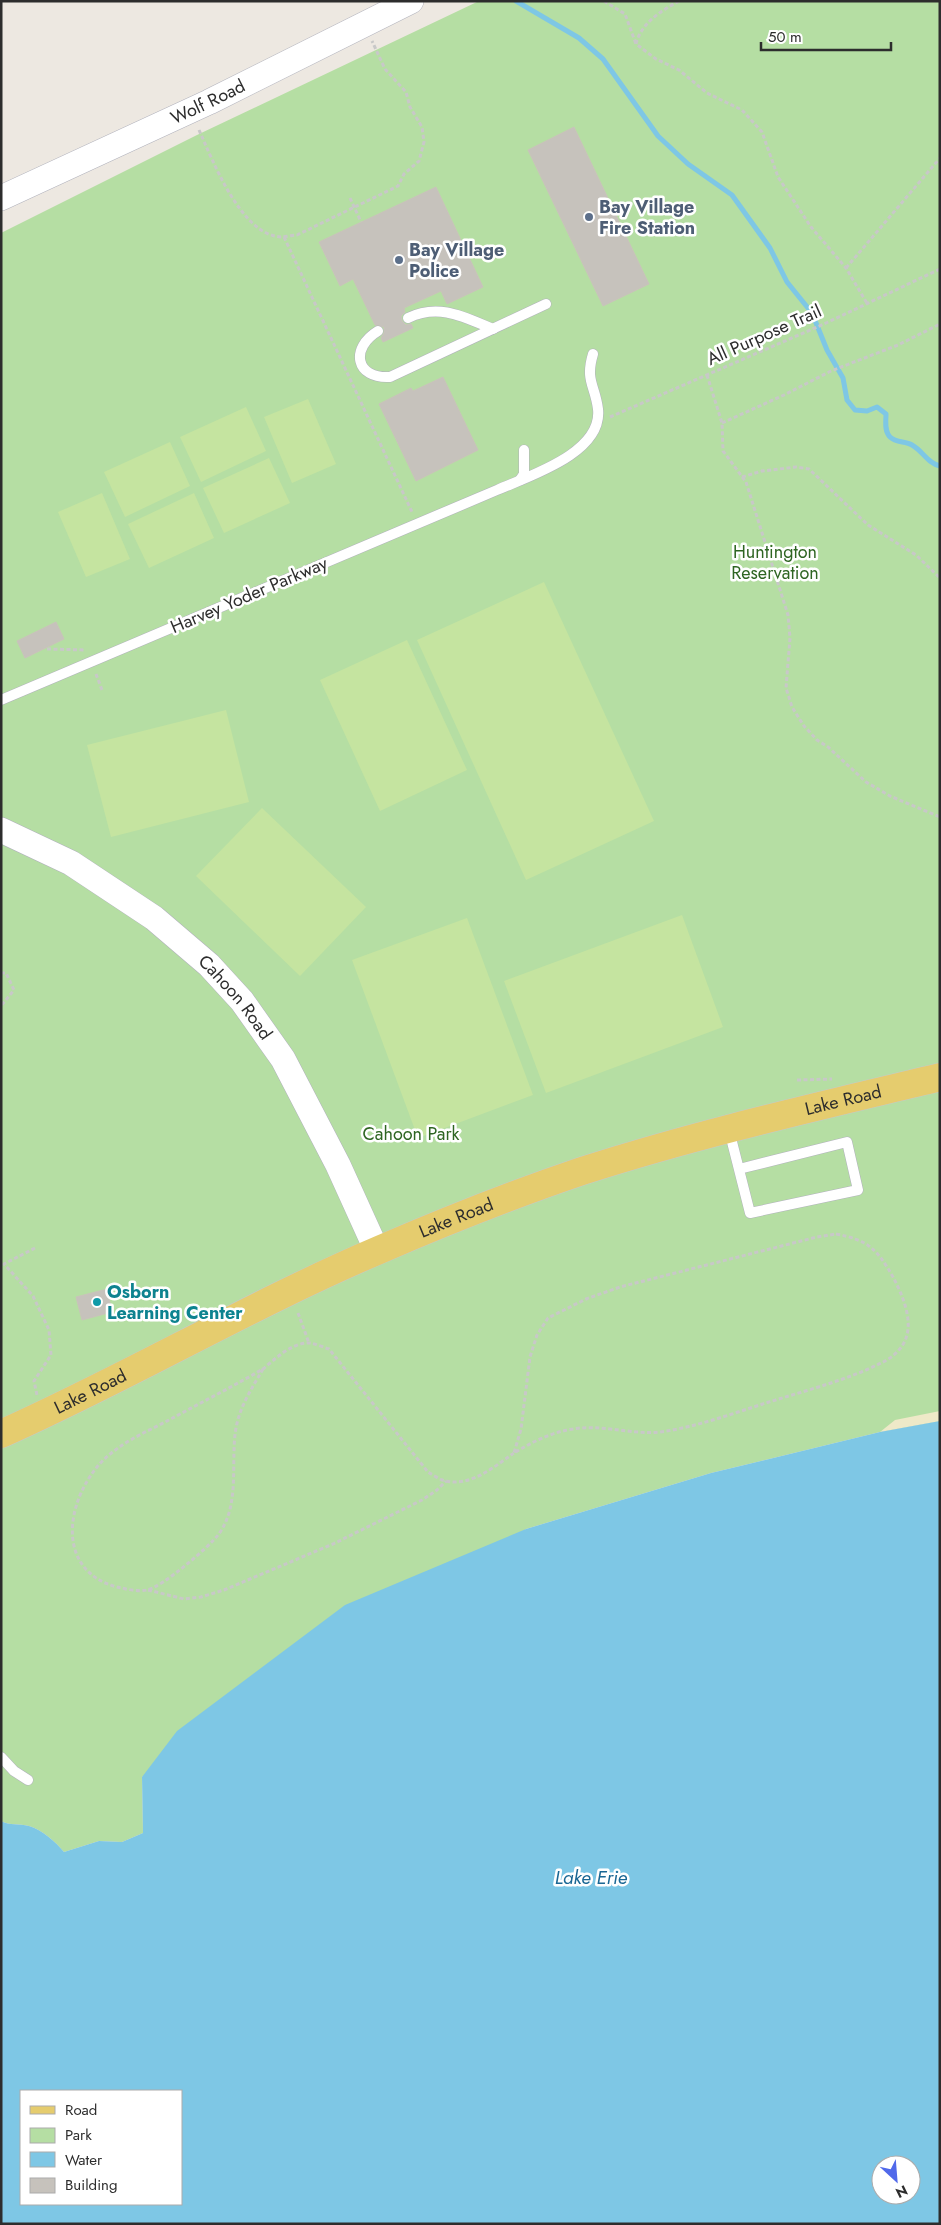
<svg xmlns="http://www.w3.org/2000/svg" width="941" height="2225" font-family="Jost,sans-serif">
	<style>
		.green { fill: #b5dea3 }
		.sand { fill: #eee9c8 }
		.pitch { fill: #c5e4a0 }
		.water { fill: #7ec7e5; fill-rule: evenodd }
		.lines { fill: none; stroke-linecap: round; stroke-linejoin: round }
		.stream { stroke: #7ec7e5; stroke-width: 5 }
		.building { fill: #c6c2bc; stroke: #c9c4ba }
		.service-casing { stroke: #b1b2bc; stroke-width: 11 }
		.tertiary-casing { stroke: #b1b2bc; stroke-width: 26 }
		.primary-casing { stroke: #c8c8c8; stroke-width: 29 }
		.path { stroke: #c8c8c8; stroke-width: 3; stroke-dasharray: 4 2.5; stroke-linecap: butt }
		.service { stroke: #fff; stroke-width: 10 }
		.tertiary { stroke: #fff; stroke-width: 25 }
		.primary { stroke: #e5cc6e; stroke-width: 28 }
		.service-dot { fill: #5c6f8a; stroke: #fff; stroke-width: 2 }
		.culture-dot { fill: #0f9aa8; stroke: #fff; stroke-width: 2 }
		.labels { text-anchor: middle; stroke-width: 5; stroke-linejoin: round; paint-order: stroke }
		.street-label { font-size: 18px; fill: #2d2d2d; stroke: #fff }
		.service-label { font-size: 18px; font-weight: bold; fill: #4e5e75; stroke: #fff; text-anchor: start }
		.park-label { font-size: 18px; fill: #2e6522; stroke: #fff }
		.culture-label { font-size: 18px; font-weight: bold; fill: #0d838f; stroke: #fff; text-anchor: start }
		.water-label { font-size: 19px; font-style: italic; fill: #1a6794; stroke: #fff }
	</style>
	<rect width="100%" height="100%" fill="#ede8e1"/>
	<path class="green" d="M 479,1 L 940,1 L 940,1421 L 880,1432 L 711,1473 L 526,1529 L 142,1777 L 143,1833 L 122,1842 L 99,1841 L 64,1852 C 56,1842 42,1830 29,1826 C 19,1823 10,1826 1,1821 L 1,233 L 197,135 Z"/>
	<polygon class="sand" points="940,1411 940,1421 880,1432 895,1420"/>
	<g class="pitch">
		<polygon points="308,399 336,464 292,483 264,417"/>
		<polygon points="246,407 266,451 201,482 180,437"/>
		<polygon points="170,442 190,486 125,517 104,472"/>
		<polygon points="269,458 290,503 224,533 203,488"/>
		<polygon points="102,493 130,559 86,577 58,512"/>
		<polygon points="194,493 214,538 149,568 128,524"/>
		<polygon points="544,582 654,821 526,880 417,640"/>
		<polygon points="407,640 467,770 380,811 320,680"/>
		<polygon points="226,710 249,802 111,837 87,745"/>
		<polygon points="262,808 366,907 300,976 196,876"/>
		<polygon points="682,915 723,1027 546,1093 504,981"/>
		<polygon points="467,918 533,1095 418,1138 352,960"/>
	</g>
	<path class="water" d="M 940,1421 L 940,2224 L 1,2224 L 1,1821 C 10,1826 19,1823 29,1826 C 42,1830 56,1842 64,1852 L 99,1841 L 122,1842 L 143,1833 L 142,1777 L 177,1731 L 345,1605 L 526,1529 L 711,1473 L 880,1432 ZM 21,2091 L 181,2091 L 181,2204 L 21,2204 ZM 881,2165 L 911,2165 L 911,2195 L 881,2195 Z"/>
	<g class="lines">
		<path class="stream" d="M 516,1 L 579,38 L 603,59 L 658,136 L 688,164 L 732,195 L 770,248 L 787,282 L 812,313 L 827,350 L 843,378 L 847,400 L 855,410 L 867,411 L 877,407 L 886,414 C 886,421 884,431 890,437 C 896,443 905,441 912,445 C 923,451 927,463 940,466"/>
	</g>
	<g class="building">
		<polygon points="574,127 649,284 603,306 528,150"/>
		<polygon points="436,187 483,287 447,304 441,291 404,308 405,312 401,316 402,321 406,325 411,324 413,328 383,342 381,338 384,333 384,327 375,325 353,279 340,286 319,242"/>
		<polygon points="443,377 478,450 416,481 379,404 411,388 413,391"/>
		<polygon points="56,622 64,639 25,658 17,641"/>
		<polygon points="107,1289 112,1312 82,1320 76,1297"/>
	</g>
	<g class="lines">
		<defs>
			<g id="service">
				<path d="M 408,318 C 439,303 464,317 493,329"/>
				<path d="M 378,331 C 350,348 355,379 390,377 L 546,304"/>
				<polyline points="520,480 524,474 524,450"/>
				<path d="M 1,700 L 497,490 C 529,476 603,453 598,409 C 595,385 585,381 593,354"/>
				<polyline points="729,1130 750,1213 858,1190 847,1142 739,1169"/>
				<polyline points="1,1757 14,1771 28,1780"/>
			</g>
			<g id="tertiary">
				<path id="s1" d="M 1,198 L 209,102 L 411,1"/>
				<path id="s2" d="M 1,830 L 71,863 L 154,918 L 209,965 L 242,1001 L 283,1059 L 338,1165 L 377,1251"/>
			</g>
			<g id="primary">
				<path id="s3" d="M 1,1434 C 129,1377 250,1305 379,1250 C 446,1221 514,1194 582,1171 C 700,1133 820,1106 940,1077"/>
			</g>
		</defs>
		<use href="#service" class="service-casing"/>
		<use href="#tertiary" class="tertiary-casing"/>
		<use href="#primary" class="primary-casing"/>
		<g class="path">
			<polyline points="604,1 625,14 636,44"/>
			<path d="M 679,1 C 661,11 641,23 636,44 L 656,59 L 679,70 L 707,93 L 742,110 L 762,132 L 778,177 L 811,227 L 846,268 L 868,305"/>
			<polyline points="450,2 450,1"/>
			<path d="M 199,130 C 213,161 241,235 281,237 C 286,237 292,235 297,235 L 398,186 L 404,174 L 419,161 L 424,142 L 422,127 L 410,107 L 406,92 L 385,69 L 372,41"/>
			<polyline points="350,198 361,222"/>
			<polyline points="284,237 412,512"/>
			<polyline points="846,268 940,158"/>
			<polyline points="707,375 722,423 723,451 746,482 788,615 790,638 786,688 792,707 804,726 817,740 828,747 866,782 890,796 940,817"/>
			<polyline points="610,417 824,324 940,269"/>
			<polyline points="722,423 784,395 831,371 898,345 940,324"/>
			<polyline points="742,477 762,471 796,467 809,469 868,525 916,555 940,578"/>
			<polyline points="47,649 86,650"/>
			<polyline points="96,674 102,690"/>
			<polyline points="1,973 6,973 14,990 1,1006"/>
			<polyline points="797,1080 832,1079"/>
			<path d="M 836,1234 C 868,1240 877,1249 893,1277 C 902,1294 913,1319 906,1338 C 903,1348 892,1358 883,1362 C 848,1380 807,1390 769,1402 C 734,1413 697,1427 660,1432 C 631,1435 601,1424 573,1429 C 552,1432 532,1442 514,1453 L 521,1429 L 530,1357 L 537,1335 L 548,1318 L 586,1299 L 620,1287 L 817,1237 Z"/>
			<polyline points="35,1248 4,1264 33,1296 49,1330 51,1355 34,1381 37,1395"/>
			<polyline points="298,1313 309,1343"/>
			<path d="M 263,1369 C 252,1388 240,1406 236,1428 C 230,1462 241,1505 218,1535 C 208,1548 162,1587 147,1590 C 137,1592 126,1589 117,1587 C 57,1571 65,1506 97,1467 C 115,1445 144,1433 169,1420 C 200,1403 232,1387 263,1369 C 275,1359 292,1342 310,1343 C 316,1344 323,1347 329,1349 L 428,1472 C 433,1475 440,1480 446,1481 C 471,1487 495,1466 514,1453"/>
			<polyline points="148,1590 184,1599 201,1597 224,1590 333,1544 422,1500 437,1490 446,1481"/>
		</g>
		<use href="#service" class="service"/>
		<use href="#tertiary" class="tertiary"/>
		<use href="#primary" class="primary"/>
	</g>
	<g class="service-dot">
		<circle cx="589" cy="217" r="5"/>
		<circle cx="399" cy="260" r="5"/>
	</g>
	<circle class="culture-dot" cx="97" cy="1302" r="5"/>
	<g class="labels">
		<g class="street-label">
			<text dy="6" stroke="none"><textPath href="#s1" startOffset="228">Wolf Road</textPath></text>
			<text transform="translate(764 335) rotate(-24)" y="6">All Purpose Trail</text>
			<text transform="translate(249 595) rotate(-23)" y="6">Harvey Yoder Parkway</text>
			<text dy="6" stroke="none"><textPath href="#s2" startOffset="291">Cahoon Road</textPath></text>
			<text dy="6" stroke="none"><textPath href="#s3" startOffset="909">Lake Road</textPath></text>
			<text dy="6" stroke="none"><textPath href="#s3" startOffset="504">Lake Road</textPath></text>
			<text dy="6" stroke="none"><textPath href="#s3" startOffset="99">Lake Road</textPath></text>
		</g>
		<g class="service-label">
			<text x="599" y="213">Bay Village<tspan x="599" dy="21">Fire Station</tspan></text>
			<text x="409" y="256">Bay Village<tspan x="409" dy="21">Police</tspan></text>
		</g>
		<g class="park-label">
			<text x="775" y="558">Huntington<tspan x="775" dy="21">Reservation</tspan></text>
			<text x="411" y="1140">Cahoon Park</text>
		</g>
		<g class="culture-label">
			<text x="107" y="1298">Osborn<tspan x="107" dy="21">Learning Center</tspan></text>
		</g>
		<g class="water-label">
			<text x="591" y="1884">Lake Erie</text>
		</g>
	</g>
	<rect width="941" height="2225" fill="none" stroke="#2d2d2d" stroke-width="5"/>
	<rect x="20" y="2090" width="162" height="115" fill="#ffffff" stroke="#ababab"/>
	<rect x="30" y="2106" width="25" height="8" fill="#e5cc6e" stroke="#ababab"/>
	<text x="65" y="2115" font-size="15" fill="#2d2d2d">Road</text>
	<rect x="30" y="2128" width="25" height="15" fill="#b5dea3" stroke="#ababab"/>
	<text x="65" y="2140" font-size="15" fill="#2d2d2d">Park</text>
	<rect x="30" y="2152" width="25" height="15" fill="#7ec7e5" stroke="#ababab"/>
	<text x="65" y="2165" font-size="15" fill="#2d2d2d">Water</text>
	<rect x="30" y="2178" width="25" height="15" fill="#c6c2bc" stroke="#ababab"/>
	<text x="65" y="2190" font-size="15" fill="#2d2d2d">Building</text>
	<g transform="translate(896 2180) rotate(154)"><circle r="24" fill="#ffffff" stroke="#ababab"/>
	<path d="M0-4L9 19L0 12L-9 19Z" fill="#5169ea"/>
	<text y="-8" font-size="14" font-weight="bold" text-anchor="middle" fill="#2d2d2d">N</text>
	</g>
	<path d="M761 42v8h130v-8" fill="none" stroke="#2d2d2d" stroke-width="2.5"/>
	<text x="768" y="42" font-size="15" fill="#2d2d2d" stroke="#ffffff" stroke-width="4" paint-order="stroke">50 m</text>
</svg>
